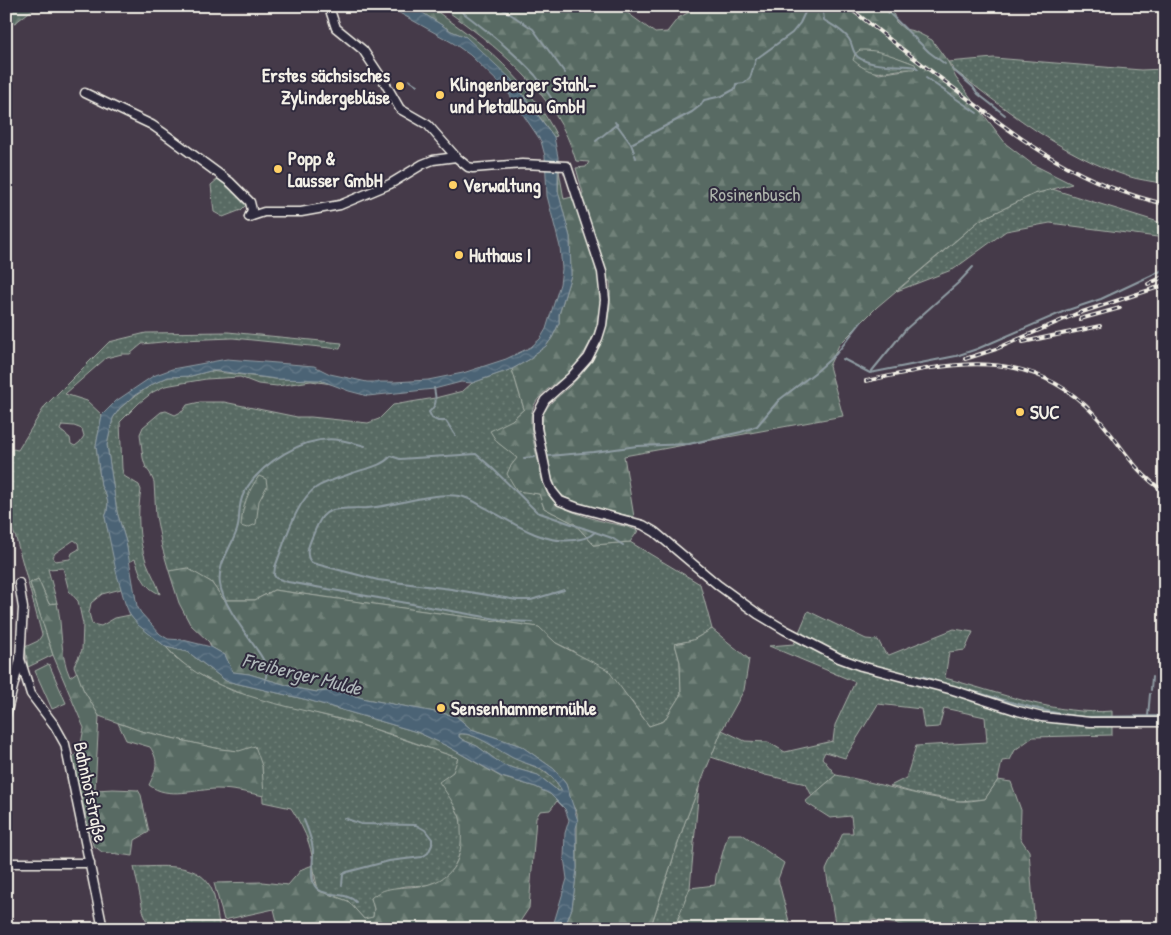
<svg xmlns="http://www.w3.org/2000/svg" width="1171" height="935" font-family="'Patrick Hand',sans-serif">
	<style>
		.grass { fill: url(#grass-dots); stroke: #a6aea6; fill-rule: evenodd }
		.forest { fill: url(#forest-firs); stroke: #a6aea6; fill-rule: evenodd }
		.wetland { fill: url(#wetland-marsh); stroke: #a6aea6 }
		.pitch { fill: #586b63; stroke: #a6aea6 }
		.water { fill: url(#water-waves); stroke: #8f9ca3; fill-rule: evenodd }
		.lines { fill: none; stroke-linecap: round; stroke-linejoin: round }
		.stream { stroke: #8f9ca3; stroke-width: 2 }
		.street-casing { stroke: #f4f1e8; stroke-width: 11 }
		.street { stroke: #2f2a3d; stroke-width: 8 }
		.rail-casing { stroke: #f4f1e8; stroke-width: 4 }
		.rail { stroke: #2f2a3d; stroke-width: 2; stroke-dasharray: 5.5; stroke-linecap: butt }
		.poi-dot { fill: #ffd166; stroke: #2f2a3d; stroke-width: 2 }
		.labels { text-anchor: middle; stroke-width: 4; stroke-linejoin: round; paint-order: stroke }
		.poi-label { font-size: 19px; font-weight: bold; fill: #f4f1e8; stroke: #2f2a3d; text-anchor: start }
		.park-label { font-size: 19px; fill: #aeb5ac; stroke: #2f2a3d }
		.street-label { font-size: 19px; fill: #f4f1e8; stroke: #2f2a3d }
		.water-label { font-size: 20px; font-style: italic; fill: #b0b8ba; stroke: #2f2a3d }
	</style>
	<defs>
		<pattern id="grass-dots" width="8" height="8" patternUnits="userSpaceOnUse" patternTransform="scale(1.25)"><rect width="8" height="8" fill="#586b63"/><path d="M2 2h.1M6 6h.1" fill="none" stroke="#718179" stroke-width="1.8" stroke-linecap="round"/></pattern>
		<pattern id="forest-firs" width="22" height="20" patternUnits="userSpaceOnUse" patternTransform="scale(1.25)"><rect width="22" height="20" fill="#586b63"/><path d="M5 1l3.5 6h-7zM16 11l3.5 6h-7z" fill="#718179"/></pattern>
		<pattern id="wetland-marsh" width="20" height="14" patternUnits="userSpaceOnUse" patternTransform="scale(1.25)"><rect width="20" height="14" fill="#586b63"/><path d="M1 5h8M5 5V1M11 12h8M15 12V8" fill="none" stroke="#718179"/></pattern>
		<pattern id="water-waves" width="16" height="10" patternUnits="userSpaceOnUse" patternTransform="scale(1.25)"><rect width="16" height="10" fill="#4b6375"/><path d="M0 5q4-4 8 0t8 0" fill="none" stroke="#667a89"/></pattern>
	</defs>
	<rect width="100%" height="100%" fill="#453a49"/>
	<filter id="ink" filterUnits="userSpaceOnUse"><feTurbulence type="fractalNoise" baseFrequency=".02" numOctaves="2"/><feDisplacementMap in="SourceGraphic" scale="10" xChannelSelector="R" yChannelSelector="G"/><feConvolveMatrix kernelMatrix="1 2 1 2 8 2 1 2 1" color-interpolation-filters="sRGB"/></filter>
	<g filter="url(#ink)">
		<g class="grass">
			<path d="M 994,58 L 1141,70 L 1165,69 L 1165,184 C 1152,181 1139,180 1127,176 C 1060,154 1009,112 954,70 L 948,62 Z"/>
			<polygon points="218,179 246,202 246,205 241,210 223,217 214,212 211,185"/>
			<polygon points="1052,189 1165,224 1165,238 1050,223 1006,231 954,269 897,291 980,220 1034,194"/>
			<path d="M 228,332 L 342,343 L 340,349 L 233,338 L 182,340 L 142,344 L 130,354 L 122,354 L 106,358 L 65,394 L 87,401 L 102,415 L 96,446 L 101,486 L 106,495 L 108,503 L 107,512 L 105,517 L 121,589 L 102,594 L 91,603 L 89,613 L 92,624 L 101,626 L 115,618 L 130,615 L 139,625 L 166,647 L 176,658 L 205,678 L 233,691 L 368,727 L 458,758 C 453,773 453,788 454,804 C 455,809 459,813 460,818 C 465,839 461,867 441,880 C 429,888 413,884 400,887 C 390,889 380,895 371,898 L 374,909 L 373,918 L 364,919 L 348,901 L 319,891 C 313,875 314,859 309,844 C 305,831 298,819 291,808 L 263,802 L 262,766 L 239,751 L 220,749 L 141,731 L 99,716 L 83,689 L 74,666 L 82,650 L 83,624 L 78,601 L 69,591 L 63,568 L 48,569 L 57,603 L 49,604 L 38,579 L 30,583 L 53,655 L 28,667 L 25,647 L 38,641 L 42,635 L 16,538 L 8,521 C 18,507 8,488 6,473 C 6,468 6,462 6,457 L 13,449 L 18,450 L 45,406 L 109,342 L 146,333 ZM 62,425 L 74,426 L 82,429 L 84,436 L 80,442 L 75,446 L 71,444 L 70,438 L 60,430 ZM 74,540 L 78,543 L 79,549 L 72,553 L 70,559 L 55,561 L 53,557 L 55,553 Z"/>
			<polygon points="512,369 524,409 512,420 497,442 518,458 510,467 517,490 539,494 544,508 575,524 594,545 630,542 700,584 712,629 693,640 675,644 680,662 681,694 664,721 649,726 632,702 573,651 556,643 538,627 274,590 255,600 224,600 211,582 187,569 169,571 162,547 156,516 154,482 150,473 146,468 143,458 140,434 143,427 161,412 166,411 175,415 183,411 187,405 200,402 224,402 297,417 311,417 368,423 379,419 393,405 435,398 463,391 472,383"/>
			<path d="M 210,371 L 276,379 L 320,380 L 332,384 L 311,381 L 277,386 L 258,384 L 240,377 L 206,379 L 165,386 L 153,392 L 139,403 L 120,422 L 122,469 L 124,476 L 139,485 L 141,490 C 137,513 138,538 146,561 C 150,572 157,582 160,594 C 143,587 141,575 135,559 L 129,562 L 126,542 L 117,512 L 107,445 L 113,418 L 120,408 L 135,396 L 153,384 L 168,377 L 191,376 Z"/>
			<path d="M 808,611 L 866,639 L 878,640 L 885,653 L 889,655 L 954,629 L 973,632 L 965,650 L 949,652 L 945,678 C 997,692 1058,716 1112,711 L 1112,735 L 1033,737 L 1015,750 L 1010,760 L 1002,761 L 998,780 L 985,799 L 960,801 L 918,794 L 890,786 L 906,778 L 916,746 L 987,742 L 985,717 L 944,708 L 939,727 L 924,728 L 921,709 L 878,704 L 845,758 L 825,752 L 822,758 L 836,775 L 812,796 L 806,784 L 765,775 L 711,757 L 722,730 L 745,741 L 768,742 L 785,752 L 833,741 L 835,725 L 855,682 L 769,646 L 794,644 Z"/>
			<path d="M 459,734 C 476,732 501,752 516,759 C 524,763 533,765 541,770 C 550,775 558,782 562,792 L 558,791 L 538,775 L 503,765 L 477,746 L 463,740 L 459,737 Z"/>
			<polygon points="699,787 690,888 674,929 650,929 685,822"/>
			<path d="M 134,867 C 159,867 196,861 210,886 C 216,896 217,917 220,929 L 149,929 L 143,910 Z"/>
		</g>
		<g class="forest">
			<polygon points="6,6 37,6 15,23 6,21"/>
			<path d="M 412,6 C 416,6 423,5 427,6 C 435,8 443,17 450,21 C 494,51 532,88 557,136 L 554,137 L 523,94 L 466,37 L 451,31 Z"/>
			<path d="M 440,6 L 618,6 L 655,33 L 667,32 L 678,18 L 701,6 L 891,6 L 896,22 L 904,29 L 914,31 L 932,40 L 948,62 L 956,78 L 1006,144 L 1032,164 L 1072,184 L 1034,194 L 980,220 L 877,307 L 839,345 L 829,366 L 843,416 L 624,456 L 634,517 C 613,512 567,508 555,487 C 551,478 550,466 548,456 C 544,441 540,426 544,410 L 545,411 C 551,400 561,395 570,386 C 600,359 613,321 610,281 L 608,281 L 602,258 L 581,196 L 583,193 L 576,168 L 586,167 L 589,162 L 576,161 C 557,93 496,45 440,6 ZM 885,54 L 910,62 L 910,69 L 879,74 L 859,65 Z"/>
			<path d="M 559,171 L 564,199 L 572,197 L 573,198 C 585,234 605,273 600,312 C 596,334 585,356 569,372 C 555,386 533,394 531,417 C 530,433 536,450 539,466 C 542,482 546,499 562,507 C 576,514 594,519 609,523 C 619,525 628,526 638,531 L 630,542 L 594,545 L 575,524 L 544,508 L 539,494 L 517,491 L 507,474 L 510,467 L 517,458 L 497,442 L 490,431 L 512,420 L 524,409 L 512,369 L 532,358 L 533,355 L 546,346 L 552,338 L 559,323 L 559,315 L 571,275 L 570,237 L 558,191 Z"/>
			<path d="M 259,476 L 266,479 L 267,486 L 259,501 L 256,524 L 247,528 L 241,526 C 242,507 248,491 259,476 Z"/>
			<polygon points="187,568 211,582 224,600 255,600 274,590 539,627 556,643 608,670 649,726 664,721 681,694 680,662 675,644 693,640 712,629 749,659 744,690 722,730 685,822 650,929 564,929 572,908 577,868 577,813 572,804 566,784 554,769 521,746 471,729 456,716 366,699 335,690 317,692 300,689 249,674 233,672 225,655 211,647 209,642 190,624 179,603 169,571"/>
			<path d="M 38,579 L 49,604 L 57,603 C 63,628 59,653 70,677 L 77,672 L 83,689 L 99,716 L 95,790 L 113,789 L 138,790 L 141,795 L 149,832 L 135,840 L 133,856 L 102,852 L 93,845 L 72,759 L 80,749 L 84,728 L 53,655 L 30,583 Z"/>
			<path d="M 166,647 L 188,652 L 226,681 L 308,700 L 417,732 L 447,746 L 501,777 L 536,787 L 550,794 L 557,801 L 550,810 L 540,811 L 536,818 L 529,908 L 515,929 L 279,929 L 274,909 L 224,920 L 214,883 L 262,882 L 288,885 L 302,869 L 313,865 L 314,879 L 319,891 L 348,901 L 364,919 L 373,917 L 374,909 L 371,898 C 386,884 407,889 426,885 C 454,878 463,858 461,830 C 461,825 461,819 459,815 C 454,803 446,792 439,782 L 453,772 L 458,758 C 428,748 398,736 368,727 C 303,706 213,701 166,647 Z"/>
			<path d="M 118,723 L 141,731 L 220,749 L 239,751 L 255,746 L 262,766 L 264,796 C 249,793 233,789 217,789 C 196,789 168,800 149,785 C 156,770 160,762 150,747 L 126,740 Z"/>
			<path d="M 836,775 C 877,782 917,797 958,801 C 967,802 976,800 985,799 L 998,780 L 1011,782 L 1021,810 L 1020,838 L 1029,851 L 1035,929 L 923,929 L 875,920 L 835,923 L 826,870 L 843,833 L 853,833 L 851,816 L 830,818 L 805,802 Z"/>
			<polygon points="728,834 742,834 784,863 778,879 791,929 674,929 690,888 715,885 716,876"/>
		</g>
		<path class="wetland" d="M 860,50 C 879,49 898,58 915,64 L 916,67 L 914,69 C 887,68 878,82 853,60 L 855,54 Z"/>
		<polygon class="pitch" points="49,664 66,703 52,709 35,671"/>
		<path class="water" d="M 387,6 L 412,6 L 451,31 L 466,37 L 511,79 L 554,137 L 558,157 L 558,191 L 570,237 L 571,275 L 559,314 L 559,323 L 552,338 L 546,346 L 533,355 L 532,358 L 512,369 L 472,383 L 461,382 L 434,389 L 368,396 L 349,391 L 320,380 L 276,379 L 218,371 L 210,371 L 191,376 L 168,377 L 153,384 L 135,395 L 120,408 L 113,418 L 107,445 L 117,512 L 126,542 L 137,606 L 141,613 L 160,634 L 168,639 L 183,640 L 211,647 L 225,655 L 233,672 L 249,674 L 300,689 L 317,692 L 335,690 L 366,699 L 456,716 L 471,729 L 521,746 L 554,769 L 566,784 L 578,821 L 576,828 L 577,868 L 572,908 L 564,929 L 552,929 L 567,879 L 564,857 L 565,833 L 569,820 L 565,809 L 550,794 L 536,787 L 502,777 L 447,746 L 417,732 L 308,700 L 226,681 L 188,652 L 166,647 L 138,625 L 130,615 L 125,603 L 116,571 L 105,517 L 107,512 L 108,503 L 106,495 L 101,486 L 96,446 L 102,415 L 116,401 L 153,376 L 172,369 L 227,359 L 314,366 L 330,374 L 367,382 L 394,382 L 428,380 L 463,373 L 506,359 L 531,347 L 540,339 L 546,329 L 560,284 L 562,269 L 560,247 L 547,196 L 545,156 L 541,141 L 507,91 L 470,55 L 453,43 ZM 459,734 C 475,731 501,753 515,759 C 524,763 533,765 541,769 C 549,774 558,782 562,791 L 558,791 L 538,775 L 503,765 L 477,746 L 463,740 L 459,737 Z"/>
		<g class="lines">
			<g class="stream">
				<path d="M 454,6 C 483,27 511,49 535,75 C 543,85 550,97 558,107"/>
				<polyline points="498,6 533,29 565,73"/>
				<path d="M 819,6 L 823,12 L 824,20 C 832,25 844,31 849,39 C 853,45 852,52 858,57 C 872,68 899,64 916,67 L 918,69"/>
				<polyline points="882,6 929,52 945,64"/>
				<polyline points="952,69 973,87 978,94 1005,115"/>
				<polyline points="926,78 977,113"/>
				<polyline points="409,80 417,85"/>
				<polyline points="615,122 631,144 634,152"/>
				<polyline points="596,141 617,124"/>
				<polyline points="631,144 692,112 701,105 704,100 722,96 735,89 736,84 744,83 750,78 756,59 792,33 800,23 808,6"/>
				<polyline points="635,155 636,158"/>
				<polyline points="843,359 870,373 956,356 977,349 1065,311 1101,299 1165,269"/>
				<polyline points="871,372 906,329 958,283 973,267"/>
				<path d="M 434,388 C 436,399 438,404 429,412 L 432,418 L 438,421 L 446,421 L 455,435"/>
				<polyline points="548,456 594,452 637,446 689,444 741,432 757,426 779,400 817,371 836,354 862,321"/>
				<polyline points="524,458 535,457"/>
				<path d="M 564,590 L 531,600 L 517,600 L 451,589 L 378,580 L 312,563 C 302,553 312,539 316,528 C 320,520 322,514 330,511 C 341,507 356,509 368,508 C 396,506 431,492 459,496 C 469,497 478,504 486,508 C 513,523 542,544 574,540 C 582,539 589,538 595,532"/>
				<path d="M 532,622 L 508,621 L 288,582 L 276,578 L 274,575 L 275,567 C 284,545 296,499 317,487 C 327,481 342,477 353,473 C 366,468 381,467 391,456 L 400,459 L 476,454 L 490,466 L 537,512 L 612,538 L 623,545"/>
				<polyline points="922,676 942,683"/>
				<path d="M 265,682 C 266,678 267,671 266,667 C 265,660 259,653 255,647 C 244,631 222,602 220,584 C 217,564 231,548 237,530 C 241,518 237,505 244,493 C 260,463 305,435 339,440 C 348,441 357,444 365,446"/>
				<path d="M 953,686 C 996,697 1042,713 1084,717 L 1165,716"/>
				<polyline points="1151,690 1152,677"/>
				<polyline points="1148,716 1150,694"/>
				<path d="M 304,820 C 308,830 312,839 313,850 C 314,862 307,882 319,890 C 330,897 346,892 356,902"/>
				<polyline points="342,885 343,874 347,872 389,861 422,857 428,853 432,845 432,839 425,830 416,825 361,824 344,818"/>
			</g>
			<defs>
				<g id="street">
					<polyline points="331,13 336,28 363,50 385,83 400,109 428,125 456,157"/>
					<polyline points="85,93 152,125 162,132 230,182 250,202 252,210 249,217"/>
					<polyline points="249,217 264,212 301,212 340,205 390,184 423,164 433,160 456,157 468,167 473,168 522,164 567,166 602,272 605,300 602,325 598,338 588,358 571,377 545,400 537,415 537,428 548,482 552,491 560,501 576,507 643,525 655,532 718,585 758,614 785,630 839,658 861,666 953,690 1018,711 1042,717 1090,722 1165,722"/>
					<polyline points="19,583 23,608 20,659 26,678 31,694 55,726 65,744 103,929"/>
					<polyline points="6,715 20,659"/>
					<polyline points="6,863 90,863"/>
				</g>
			</defs>
			<use href="#street" class="street-casing"/>
			<use href="#street" class="street"/>
			<defs>
				<g id="rail">
					<path d="M 847,6 C 884,35 921,64 959,92 C 1025,143 1081,185 1165,204"/>
					<polyline points="1148,284 1165,276"/>
					<polyline points="1080,319 1120,308"/>
					<polyline points="1023,342 1100,326"/>
					<polyline points="965,359 996,349 1076,314 1165,285"/>
					<path d="M 866,381 C 949,363 1028,344 1094,414 C 1120,441 1131,470 1165,492"/>
				</g>
			</defs>
			<use href="#rail" class="rail-casing"/>
			<use href="#rail" class="rail"/>
		</g>
	</g>
	<g class="poi-dot">
		<circle cx="400" cy="86" r="5"/>
		<circle cx="440" cy="95" r="5"/>
		<circle cx="278" cy="169" r="5"/>
		<circle cx="453" cy="185" r="5"/>
		<circle cx="459" cy="255" r="5"/>
		<circle cx="1020" cy="412" r="5"/>
		<circle cx="441" cy="708" r="5"/>
	</g>
	<g class="labels">
		<g class="poi-label">
			<text x="390" y="82" text-anchor="end">Erstes sächsisches<tspan x="390" dy="22">Zylindergebläse</tspan></text>
			<text x="450" y="91">Klingenberger Stahl-<tspan x="450" dy="22">und Metallbau GmbH</tspan></text>
			<text x="288" y="165">Popp &amp;<tspan x="288" dy="22">Lausser GmbH</tspan></text>
			<text x="463" y="192">Verwaltung</text>
			<text x="469" y="262">Huthaus I</text>
			<text x="1030" y="419">SUC</text>
			<text x="451" y="715">Sensenhammermühle</text>
		</g>
		<g class="park-label">
			<text x="755" y="201">Rosinenbusch</text>
		</g>
		<g class="street-label">
			<text transform="translate(91 792) rotate(78)" y="7">Bahnhofstraße</text>
		</g>
		<g class="water-label">
			<text transform="translate(302 674) rotate(14)" y="7">Freiberger Mulde</text>
		</g>
	</g>
	<rect width="1171" height="935" fill="none" stroke="#2f2a3d" stroke-width="25"/>
	<rect x="12" y="12" width="1146" height="910" fill="none" stroke="#f4f1e8" stroke-width="2" filter="url(#ink)"/>
</svg>
